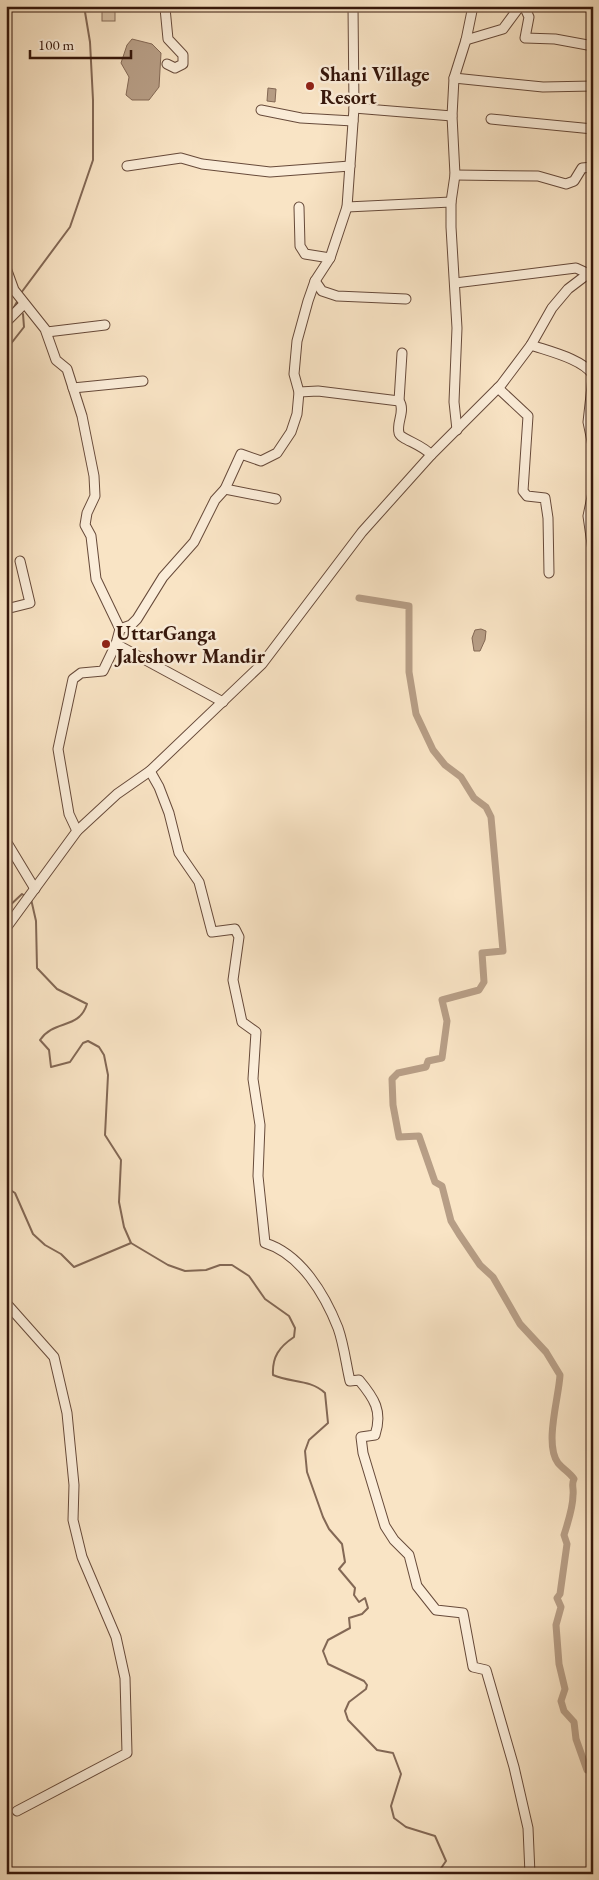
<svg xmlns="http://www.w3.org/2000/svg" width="599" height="1880" font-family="'EB Garamond',serif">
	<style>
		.green { fill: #d8c1a5; stroke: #876c58 }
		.water { fill: #b79e86; stroke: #836855 }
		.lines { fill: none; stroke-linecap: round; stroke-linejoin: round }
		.stream { stroke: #836855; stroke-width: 2 }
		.canal { stroke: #b79e86; stroke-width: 7 }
		.minor-casing { stroke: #674a3a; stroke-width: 11 }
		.minor { stroke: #fbedd9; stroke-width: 9 }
		.poi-dot { fill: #8f2418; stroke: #fbedd9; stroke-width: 2 }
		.labels { text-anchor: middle; stroke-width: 5; stroke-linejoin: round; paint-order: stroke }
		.poi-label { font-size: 20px; font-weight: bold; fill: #36170b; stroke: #fbedd9; text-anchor: start }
	</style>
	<rect width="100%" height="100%" fill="#f9e4c5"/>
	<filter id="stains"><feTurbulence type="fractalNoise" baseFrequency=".004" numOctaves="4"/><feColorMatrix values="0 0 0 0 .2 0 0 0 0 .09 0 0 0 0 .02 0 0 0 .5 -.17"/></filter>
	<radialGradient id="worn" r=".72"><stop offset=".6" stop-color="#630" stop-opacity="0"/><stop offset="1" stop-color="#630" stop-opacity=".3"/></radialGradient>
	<rect class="green" x="102" y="6" width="13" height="15"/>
	<g class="water">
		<polygon points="132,39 152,44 161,53 159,87 149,100 132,100 126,95 129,77 121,63 127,45"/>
		<polygon points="268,88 276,89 275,102 267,101"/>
		<polygon points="481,629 486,631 485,640 480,651 474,651 472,638 475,630"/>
	</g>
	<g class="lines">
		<g class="stream">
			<polyline points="21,293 70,227 93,160 93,100 90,42 84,6"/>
			<polyline points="13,309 18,300"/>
			<polyline points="6,350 24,327 23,314"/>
			<path d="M 31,899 L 36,921 L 37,968 L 57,989 L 87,1004 C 79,1030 54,1019 40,1040 L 49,1050 L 51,1067 L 70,1062 L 83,1043 L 88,1041 L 99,1047 L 104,1055 L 108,1075 L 105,1135 L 121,1160 L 119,1202 L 124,1227 L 131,1243 L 168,1265 L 185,1271 L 206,1270 L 220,1265 L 232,1265 L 249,1276 L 265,1299 L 289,1316 L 295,1328 L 294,1337 C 279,1347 272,1357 273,1375 C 291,1383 310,1379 325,1393 L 328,1423 L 309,1440 L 305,1451 L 307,1472 L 323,1517 L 329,1529 L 342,1544 L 345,1562 L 339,1569 L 355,1588 L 354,1595 L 359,1602 L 365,1598 L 368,1608 L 362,1614 L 349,1618 L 350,1628 L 328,1640 L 323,1651 L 328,1664 L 364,1681 L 367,1685 L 366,1689 L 349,1702 L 345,1711 L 348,1720 L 377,1750 L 393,1753 L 401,1774 L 391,1806 L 394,1818 L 406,1827 L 435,1836 L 446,1861 L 437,1874"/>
			<polyline points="6,909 22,894 25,896"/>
			<polyline points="6,1187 15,1193 33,1234 45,1245 61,1254 74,1267 131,1243"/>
		</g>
		<path class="canal" d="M 359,598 L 409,606 L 409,672 L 416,714 L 433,750 L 445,765 L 461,777 L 474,798 L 486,807 L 491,817 L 503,951 L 482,953 L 484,982 L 479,990 L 442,1000 L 447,1021 L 442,1058 L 428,1061 L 426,1067 L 398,1073 L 392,1079 L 393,1105 L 399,1137 L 419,1136 L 435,1182 L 442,1186 L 451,1221 L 459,1234 L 480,1265 L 493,1277 L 520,1324 L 546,1352 L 560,1375 C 559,1397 544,1444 558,1463 C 563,1469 570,1473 574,1479 C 571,1485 574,1488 573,1495 C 573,1508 568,1522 564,1535 L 567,1544 L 560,1594 L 557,1598 L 561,1607 L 556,1625 L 559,1664 L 565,1689 L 561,1701 L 564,1711 L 574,1722 L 576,1739 L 587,1770 L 593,1768"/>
		<defs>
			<g id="minor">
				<polyline points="160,6 165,8 168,39 183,55 183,64 175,68 167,64"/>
				<polyline points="524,6 529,17 525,38 555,39 593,46"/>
				<polyline points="466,40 503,29 520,6"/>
				<polyline points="454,78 543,87 593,86"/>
				<polyline points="354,108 452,116"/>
				<polyline points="261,110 301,118 353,121"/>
				<polyline points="491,119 593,129"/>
				<polyline points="127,166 181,158 202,164 270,172 350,166"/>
				<polyline points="455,175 538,176 566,184 574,181 582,168 593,167"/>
				<polyline points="299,207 300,246 305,254 330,258"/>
				<polyline points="347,207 451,202"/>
				<polyline points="6,268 14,290 45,329 56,360 67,369 82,416 94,476 95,496 87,513 85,525 91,536 96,579 120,629"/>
				<polyline points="315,281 322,291 337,296 406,299"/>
				<polyline points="455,283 576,268 589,274"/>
				<polyline points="6,322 24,304"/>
				<polyline points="47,332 105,325"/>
				<path d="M 531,345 C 548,351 583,359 593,375"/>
				<polyline points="593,377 588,422 593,446"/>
				<polyline points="73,388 143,381"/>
				<polyline points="498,388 528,416 523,491 527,496 545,498 548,518 549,573"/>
				<path d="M 299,392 L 318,391 L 399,401 C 406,410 396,423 399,433 C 400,439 424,445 431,455"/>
				<polyline points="399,401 402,353"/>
				<polyline points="457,430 454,402 457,328 451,227 451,202 455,175 452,116 454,78 466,40 473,6"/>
				<polyline points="225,489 276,499"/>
				<polyline points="593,492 588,516 593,551"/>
				<polyline points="6,609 30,603 20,561"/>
				<polyline points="223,702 116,644 120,629 131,625 137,619 163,577 194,542 215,500 225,489 241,454 261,461 277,453 291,432 297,414 299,392 294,374 297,341 308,301 315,281 330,258 347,207 354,108 353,6"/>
				<path d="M 150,771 L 159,787 L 169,813 L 179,853 L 199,882 L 212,932 L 235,929 L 239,937 L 233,980 L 242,1022 L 256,1032 L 253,1079 L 260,1125 L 258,1176 L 265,1243 C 301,1254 325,1295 338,1328 C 344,1345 346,1364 350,1381 L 359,1380 C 374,1398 383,1411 375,1435 L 361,1437 L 363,1453 L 385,1526 L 394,1540 L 409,1555 L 417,1586 L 436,1610 L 463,1613 L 473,1667 L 486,1670 L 514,1767 L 528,1828 L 530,1874"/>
				<polyline points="77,831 69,814 58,749 73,679 81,673 103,671 116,644"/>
				<polyline points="6,841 35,889"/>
				<polyline points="6,928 77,831 117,794 150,771 262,664 362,532 431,455 501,385 531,345 552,308 568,289 593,270"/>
				<polyline points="6,1303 54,1357 67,1413 74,1485 73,1520 82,1557 116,1637 125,1678 127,1753 17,1811"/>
			</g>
		</defs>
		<use href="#minor" class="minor-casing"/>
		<use href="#minor" class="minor"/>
	</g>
	<g class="poi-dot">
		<circle cx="310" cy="86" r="5"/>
		<circle cx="106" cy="644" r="5"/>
	</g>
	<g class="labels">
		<g class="poi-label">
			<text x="320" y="81">Shani Village<tspan x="320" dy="23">Resort</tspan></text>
			<text x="116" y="640">UttarGanga<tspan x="116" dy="23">Jaleshowr Mandir</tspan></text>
		</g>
	</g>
	<rect width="599" height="1880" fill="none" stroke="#f9e4c5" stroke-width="25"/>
	<rect x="8" y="8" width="584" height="1865" fill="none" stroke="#36170b" stroke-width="2.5"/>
	<rect x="12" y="12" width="574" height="1855" fill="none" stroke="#36170b"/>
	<path d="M30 50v8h101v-8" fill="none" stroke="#36170b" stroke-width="2.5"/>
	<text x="38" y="50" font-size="15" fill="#36170b" stroke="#fbedd9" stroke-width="4" paint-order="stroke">100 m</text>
	<rect width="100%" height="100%" filter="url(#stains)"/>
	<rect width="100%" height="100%" fill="url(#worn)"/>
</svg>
